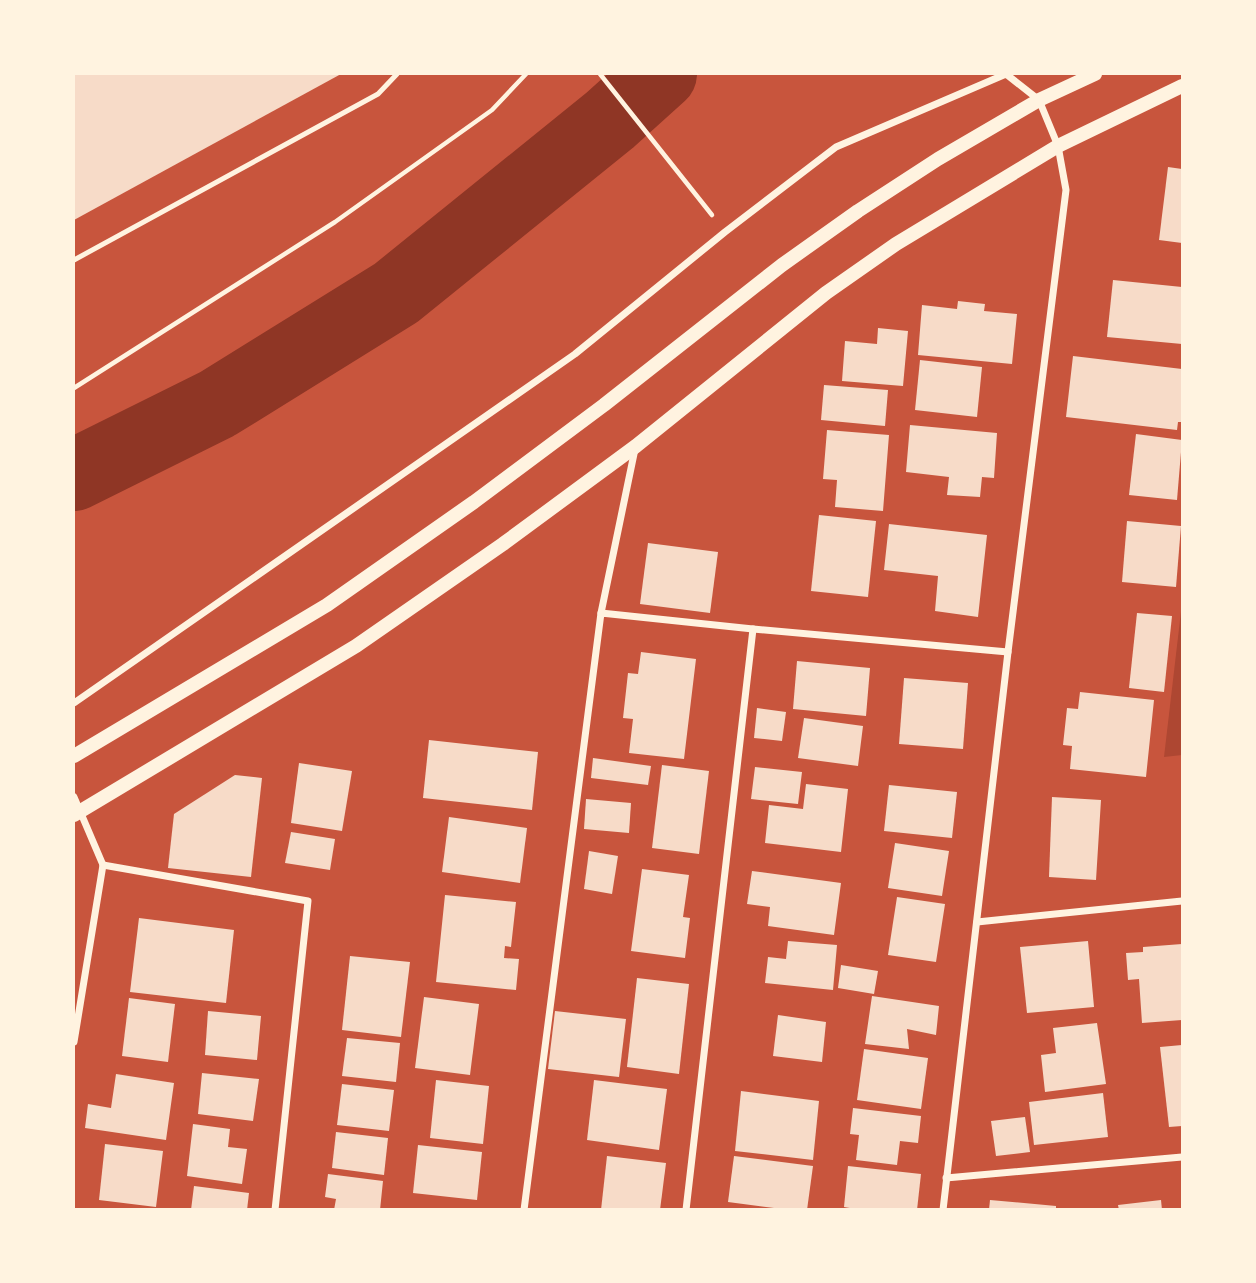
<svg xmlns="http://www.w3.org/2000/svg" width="1256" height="1283" font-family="Roboto,sans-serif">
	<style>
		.green { fill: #ae4732 }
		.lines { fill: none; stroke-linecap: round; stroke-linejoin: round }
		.river { stroke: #8f3625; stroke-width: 72 }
		.building { fill: #f7dbc8 }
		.path { stroke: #fff3e0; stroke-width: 4.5 }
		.service { stroke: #fff3e0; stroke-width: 5 }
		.minor { stroke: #fff3e0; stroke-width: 7 }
		.secondary { stroke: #fff3e0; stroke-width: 14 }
	</style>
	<rect width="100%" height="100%" fill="#c8553d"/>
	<polygon class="green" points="1182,603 1182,755 1164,757"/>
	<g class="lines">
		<polyline class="river" points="74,475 217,404 396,293 610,120 661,74"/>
	</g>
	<g class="building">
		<polygon points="74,74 341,74 74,220"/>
		<polygon points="1168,167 1182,169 1182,243 1159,240"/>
		<polygon points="1113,280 1182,287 1182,344 1107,337"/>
		<polygon points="958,301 985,304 984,311 1017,314 1012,364 918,355 922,305 957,309"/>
		<polygon points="878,328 908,331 903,386 842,381 845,341 877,344"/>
		<polygon points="1073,356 1182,369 1182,422 1178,422 1177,430 1066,417"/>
		<polygon points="920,360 982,367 977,417 915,410"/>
		<polygon points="824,385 888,390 885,426 821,420"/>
		<polygon points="910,425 997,433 994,478 982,477 980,497 947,495 949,477 906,472"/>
		<polygon points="827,430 889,435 883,511 835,507 837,480 823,479"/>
		<polygon points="1136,434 1182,440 1177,500 1129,495"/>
		<polygon points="819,515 876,521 868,597 811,591"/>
		<polygon points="1127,521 1181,526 1176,587 1122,582"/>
		<polygon points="889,524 987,535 978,617 935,611 938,576 884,570"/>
		<polygon points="648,543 718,552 710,613 640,604"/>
		<polygon points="1137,613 1172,616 1164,692 1129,688"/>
		<polygon points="641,652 696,659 684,759 629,753 633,719 623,718 628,673 638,674"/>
		<polygon points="797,661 870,668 866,716 793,709"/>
		<polygon points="904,678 968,683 963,749 899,744"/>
		<polygon points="1080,692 1154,700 1146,777 1070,769 1072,746 1063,745 1067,708 1078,709"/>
		<polygon points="757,708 786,712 782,741 754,738"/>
		<polygon points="804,718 863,726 858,766 798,758"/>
		<polygon points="429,740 538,752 532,810 423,798"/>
		<polygon points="593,758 651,766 648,785 591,778"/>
		<polygon points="299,763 352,771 342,831 291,823"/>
		<polygon points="662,765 709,771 699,854 652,848"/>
		<polygon points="755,767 802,772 798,804 751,799"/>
		<polygon points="235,775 262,778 251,877 168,868 174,814"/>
		<polygon points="806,784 848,789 841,852 765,843 769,805 803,809"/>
		<polygon points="889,785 957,792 952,838 884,831"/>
		<polygon points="1052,797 1101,800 1096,880 1049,877"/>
		<polygon points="586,799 631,803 629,833 584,829"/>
		<polygon points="449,817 527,828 520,883 442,872"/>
		<polygon points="291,832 335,839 330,870 285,863"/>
		<polygon points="895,843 949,851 942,896 888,888"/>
		<polygon points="589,851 618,856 612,894 584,889"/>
		<polygon points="642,869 689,875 683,917 690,918 685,958 631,951"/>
		<polygon points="752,871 841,883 834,935 768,926 770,907 747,904"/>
		<polygon points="445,895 516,902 511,947 505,946 504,958 519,959 516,990 436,982"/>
		<polygon points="897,897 945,904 936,962 888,955"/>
		<polygon points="139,918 234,930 226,1003 130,992"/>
		<polygon points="788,941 837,945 833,990 765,983 768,957 786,959"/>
		<polygon points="1088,941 1094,1007 1027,1013 1020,947"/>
		<polygon points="1182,944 1182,1020 1142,1023 1139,979 1128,980 1126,953 1143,952 1143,947"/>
		<polygon points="350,956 410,962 401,1037 342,1030"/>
		<polygon points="841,965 878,971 874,994 838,988"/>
		<polygon points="637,978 689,984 679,1074 627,1067"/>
		<polygon points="872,996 939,1006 936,1035 907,1029 909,1049 865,1044"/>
		<polygon points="424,997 479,1004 470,1075 415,1068"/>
		<polygon points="129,998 175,1004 168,1062 122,1056"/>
		<polygon points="208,1011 261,1016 257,1060 205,1055"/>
		<polygon points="555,1011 626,1019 619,1077 548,1069"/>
		<polygon points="778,1015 826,1022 822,1062 773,1056"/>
		<polygon points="1097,1023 1106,1084 1045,1092 1041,1055 1056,1053 1053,1028"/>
		<polygon points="347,1038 400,1043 396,1082 342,1076"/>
		<polygon points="1182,1045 1182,1126 1169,1127 1160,1047"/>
		<polygon points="864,1049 928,1058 921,1109 857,1100"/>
		<polygon points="202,1073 259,1079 253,1121 198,1114"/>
		<polygon points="116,1074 174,1083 166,1140 85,1128 88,1104 111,1108"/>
		<polygon points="436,1080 489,1086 483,1144 430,1138"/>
		<polygon points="594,1080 667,1089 659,1150 587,1140"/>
		<polygon points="342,1084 394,1090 389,1131 337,1125"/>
		<polygon points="741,1091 819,1101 813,1160 735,1151"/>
		<polygon points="1103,1093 1108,1137 1034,1145 1029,1102"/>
		<polygon points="853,1108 921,1116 918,1143 900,1141 897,1165 856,1160 859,1135 850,1134"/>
		<polygon points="1025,1117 1030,1152 996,1156 991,1121"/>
		<polygon points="193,1124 230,1129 228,1147 247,1149 242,1184 187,1176"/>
		<polygon points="336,1132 388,1138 384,1175 332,1168"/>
		<polygon points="105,1144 163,1151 156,1207 99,1200"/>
		<polygon points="418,1145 482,1152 477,1200 413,1193"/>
		<polygon points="607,1156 666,1163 660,1210 601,1210"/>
		<polygon points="734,1156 813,1166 807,1210 790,1210 728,1202"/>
		<polygon points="848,1166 921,1174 917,1210 861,1210 844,1207"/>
		<polygon points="328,1174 383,1181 380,1210 334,1210 336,1199 325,1197"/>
		<polygon points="194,1186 249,1193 247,1210 191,1210"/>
		<polygon points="990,1200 1056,1206 1056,1210 989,1210"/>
		<polygon points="1161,1200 1162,1210 1119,1210 1118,1205"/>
	</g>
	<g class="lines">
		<g class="path">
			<polyline points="600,74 712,215"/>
			<polyline points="74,388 335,222 492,110 526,74"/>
		</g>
		<polyline class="service" points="74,260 378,94 397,74"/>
		<g class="minor">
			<polyline points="601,613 635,449"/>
			<polyline points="74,703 575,354 725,232 836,147 1006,74 1039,100 1058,146 1066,190 1008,652 943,1210"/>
			<polyline points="74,797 103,865 74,1042"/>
			<polyline points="103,865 308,901 275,1210"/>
			<polyline points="977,922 1182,901"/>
			<polyline points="946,1178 1182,1157"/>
			<polyline points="524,1210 601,613 753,629 1008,652"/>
			<polyline points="686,1210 753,629"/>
		</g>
		<g class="secondary">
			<polyline points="74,756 327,605 474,502 604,405 782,265 858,211 938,159 1039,100 1095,74"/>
			<polyline points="74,815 356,646 503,544 636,446 826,293 896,244 1058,146 1182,86"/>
		</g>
	</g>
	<rect width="1256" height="1283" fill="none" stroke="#fff3e0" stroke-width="150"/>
</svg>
